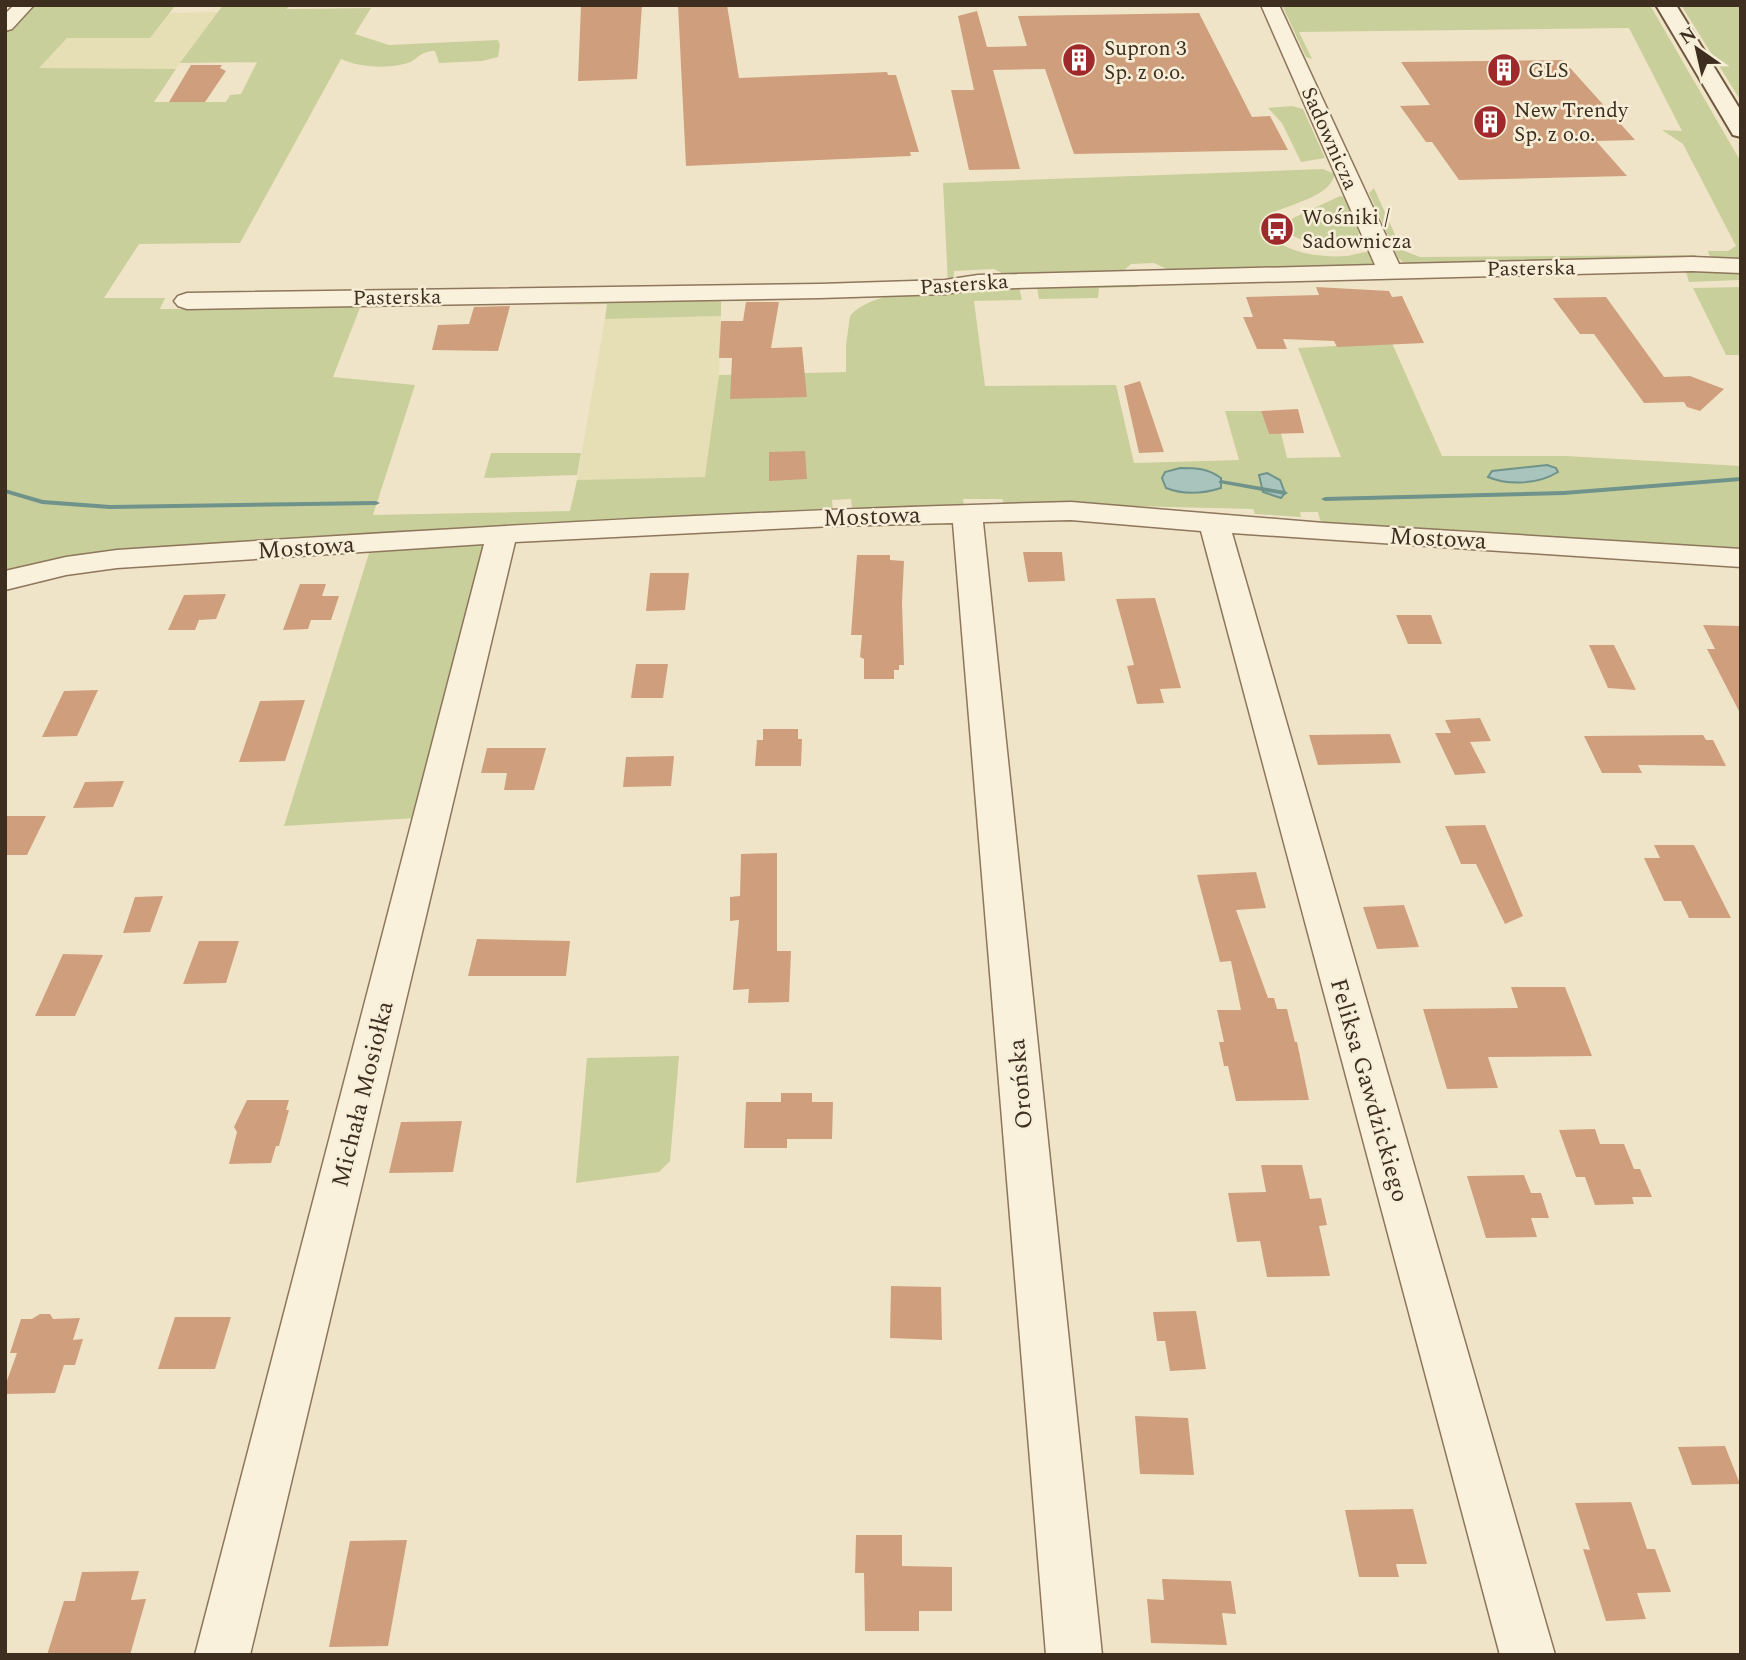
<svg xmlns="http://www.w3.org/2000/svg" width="1746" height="1660" viewBox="0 0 1746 1660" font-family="Spectral,serif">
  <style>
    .farmland { fill: #e6deb5 }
    .green { fill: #c9cf9b }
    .water { fill: #a9c4bc; stroke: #6f938a; stroke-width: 2 }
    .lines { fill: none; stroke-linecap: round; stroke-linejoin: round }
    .stream { fill: #6f938a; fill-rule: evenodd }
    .building { fill: #cf9f7d }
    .minor-casing { stroke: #8d765c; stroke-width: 3 }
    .secondary-casing { stroke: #6f573f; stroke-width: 4 }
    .minor { fill: #faf1dc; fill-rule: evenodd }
    .secondary { fill: #faf1dc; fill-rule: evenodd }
    .labels { text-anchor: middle; stroke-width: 5; stroke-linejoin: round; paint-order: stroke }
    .far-poi-label { font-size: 21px; fill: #3d2e20; stroke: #f7eed8; text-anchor: start }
    .far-street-label { font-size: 21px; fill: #3d2e20; stroke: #f7eed8 }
    .street-label { font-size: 24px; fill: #3d2e20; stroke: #f7eed8 }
  </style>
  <rect width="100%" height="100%" fill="#f0e4c8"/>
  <g class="farmland">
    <polygon points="219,12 176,69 38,69 67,38 150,38 170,13"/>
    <polygon points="721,316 719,375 706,477 577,480 605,319"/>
  </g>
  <g class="green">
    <path d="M32,5L175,6L150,38H67L39,68L176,69L154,102H226L230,95L241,94L257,62L180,63L223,5H289L287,9L371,8L355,34L389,45L498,40L500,45L498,57L482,61L439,63L435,51C418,51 417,62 404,64C385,69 358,67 341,59L240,243L139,244L104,298H165L160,309H201L219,303L363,300L333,377L415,385L373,515L570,511L577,480L705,477L719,375L846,372V345L850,316C878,283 976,289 1019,287L1022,300L974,301L985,386L1116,385L1134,463L1239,460L1225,411H1261L1269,434L1281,433L1287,458L1341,457L1298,348L1392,343L1442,456H1566L1741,466V552L1474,531L1330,526L1320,520L1318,512H1300L1301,517L1255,514L1253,509L1004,503L1002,499H963L964,507L852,508L851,499L832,500L833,510L5,576V33L20,17L30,11L27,10Z"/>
    <polygon points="1282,5 1650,5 1741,162 1741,263 1721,262 1709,255 1708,251 1728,251 1736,246 1683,144 1662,130 1682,131 1629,28 1299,32 1312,59 1306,57"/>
    <polygon points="1681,5 1741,5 1741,101"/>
    <polygon points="1292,106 1303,109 1325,158 1301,162 1282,123 1268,108"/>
    <path d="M1323,169L1335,174C1329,198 1289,204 1270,214L1266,218L1265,228C1279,253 1321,258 1346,256C1354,255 1361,252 1368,252L1374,262L1372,266L1173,272L1154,263L1131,264L1122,272L1009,277L994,269L954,271L953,283L948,284L943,183Z"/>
    <polygon points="1374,188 1402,250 1420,257 1696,255 1697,260 1404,263 1398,258 1369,193"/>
    <path d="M1340,196L1345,197L1359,233C1349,256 1307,245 1290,234L1286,225L1289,220Z"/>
    <polygon points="1686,272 1741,273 1741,280 1689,282"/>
    <polygon points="1137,284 1138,287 1099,288 1098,298 1039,299 1037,287"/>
    <polygon points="1741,287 1741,355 1726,355 1693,288"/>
    <polygon points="792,295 791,300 721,301 721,316 605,319 607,304 555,305"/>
    <polygon points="491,453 581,453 577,475 484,478"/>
    <polygon points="485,544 416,818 284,826 370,550"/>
    <polygon points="679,1056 670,1161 659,1172 576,1183 587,1058"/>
  </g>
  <g class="water">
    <path d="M1547,465L1556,468L1558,472C1539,484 1509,486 1488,477L1492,471Z"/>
    <path d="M1180,468C1196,468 1207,468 1221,478V488C1202,494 1184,495 1166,488L1162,478L1165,472Z"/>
    <polygon points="1267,473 1280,480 1285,493 1281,498 1263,492 1259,475"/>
  </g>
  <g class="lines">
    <g class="stream">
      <polygon points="1741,477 1741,481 1564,495 1325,501 1321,499 1325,497 1564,491"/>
      <polygon points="1221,480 1285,491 1288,493 1285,495 1219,483 1219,481"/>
      <polygon points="5,489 43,500 110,505 376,501 380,503 376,505 110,509 42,504 5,493"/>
    </g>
  </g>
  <g class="building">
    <polygon points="581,5 642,5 637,79 578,81"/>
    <polygon points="678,5 727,5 739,78 887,72 888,75 896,75 919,152 910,152 911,156 686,166"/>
    <polygon points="977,11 987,47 1027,46 1018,16 1199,13 1252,117 1270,116 1288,150 1074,154 1045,69 993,70 1020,169 969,170 951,90 974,90 958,16"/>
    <polygon points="1563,60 1635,140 1596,141 1627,176 1459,180 1432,142 1426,142 1400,106 1430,105 1401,62"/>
    <polygon points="191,65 222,65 220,68 226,71 205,102 169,102"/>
    <polygon points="1316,287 1389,291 1392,297 1402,296 1424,343 1337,347 1334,341 1283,339 1287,349 1257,349 1243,317 1253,317 1246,297 1319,295"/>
    <polygon points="1606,297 1664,377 1690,376 1724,389 1700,411 1687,407 1684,402 1644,403 1594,334 1580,334 1553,298"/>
    <polygon points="746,302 779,302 771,348 802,347 807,397 730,399 732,358 719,358 721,321 743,321"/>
    <polygon points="510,306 498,351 432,350 438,325 469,324 474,307"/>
    <polygon points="1140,381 1164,452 1139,453 1124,386"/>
    <polygon points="1298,409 1304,433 1269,434 1261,411"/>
    <polygon points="805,451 807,479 769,481 769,452"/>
    <polygon points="1023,552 1062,552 1065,581 1028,582"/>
    <polygon points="857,555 890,555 890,560 904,561 902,603 904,665 899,665 899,670 894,670 894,679 864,679 864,659 860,657 862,635 851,635"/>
    <polygon points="650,573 689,573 685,610 646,611"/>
    <polygon points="300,584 326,584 322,596 339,596 331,620 311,620 308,629 283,630"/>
    <polygon points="226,594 216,619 199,620 195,630 168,630 184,595"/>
    <polygon points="1155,598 1181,688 1160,689 1164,703 1137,704 1127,666 1134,665 1116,599"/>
    <polygon points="1396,615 1431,615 1442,644 1408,644"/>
    <polygon points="1703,625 1741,626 1741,715 1707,649 1715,649"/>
    <polygon points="1589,645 1614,645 1636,690 1608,688"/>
    <polygon points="636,664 668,664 663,698 631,698"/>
    <polygon points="98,690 77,736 42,737 64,691"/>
    <polygon points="305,700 285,761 239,762 260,701"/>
    <polygon points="1480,718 1491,741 1470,742 1486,773 1455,775 1435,733 1451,733 1445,720"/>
    <polygon points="763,729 798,729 798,739 802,739 801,766 755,766 757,740 763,740"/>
    <polygon points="1390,734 1401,763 1318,765 1309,735"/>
    <polygon points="1703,735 1706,740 1713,740 1726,766 1638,765 1642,773 1602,773 1584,736"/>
    <polygon points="487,748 546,748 534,790 504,790 507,773 481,773"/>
    <polygon points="674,756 671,786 623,787 626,757"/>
    <polygon points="124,781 113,807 73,808 85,782"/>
    <polygon points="5,816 46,816 27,855 5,855"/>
    <polygon points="1485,825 1523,916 1505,924 1476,864 1461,864 1445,826"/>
    <polygon points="1654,845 1694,845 1731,918 1689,918 1681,901 1664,901 1644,858 1660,858"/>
    <polygon points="777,853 777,951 791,951 789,1002 748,1003 749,989 733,990 739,920 730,921 730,897 740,896 741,854"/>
    <polygon points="1256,872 1266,908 1236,910 1268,998 1274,998 1277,1009 1287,1009 1295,1042 1297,1042 1309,1100 1236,1101 1228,1066 1224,1066 1219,1042 1224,1042 1217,1010 1241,1010 1231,961 1220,962 1197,875"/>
    <polygon points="163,896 150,932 123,933 135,897"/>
    <polygon points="1404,905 1419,947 1377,949 1363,907"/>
    <polygon points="477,939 570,941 566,976 468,976"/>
    <polygon points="199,941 239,941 226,983 183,984"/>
    <polygon points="63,954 103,955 75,1016 35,1016"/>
    <polygon points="1511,987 1565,987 1592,1056 1488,1057 1498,1088 1447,1089 1423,1009 1518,1008"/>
    <polygon points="781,1093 812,1093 812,1102 833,1102 832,1139 787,1139 787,1148 744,1148 746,1102 781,1102"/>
    <polygon points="247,1100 289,1100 286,1110 289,1110 279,1146 276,1146 271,1163 229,1164 237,1132 234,1127"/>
    <polygon points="462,1121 453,1172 389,1173 401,1122"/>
    <polygon points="1595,1129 1600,1144 1624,1144 1634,1169 1640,1169 1652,1197 1632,1197 1634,1204 1595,1205 1585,1177 1576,1177 1559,1130"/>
    <polygon points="1261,1165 1302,1165 1310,1199 1321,1198 1327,1225 1319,1226 1330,1276 1267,1277 1260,1241 1237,1242 1228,1193 1266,1192"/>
    <polygon points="1524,1175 1531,1193 1541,1193 1549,1218 1531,1218 1537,1237 1486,1238 1467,1176"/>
    <polygon points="891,1286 941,1287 942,1340 890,1338"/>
    <polygon points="1196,1311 1206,1369 1170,1371 1165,1341 1157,1341 1153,1312"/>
    <polygon points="40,1314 50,1314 53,1319 80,1318 73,1340 83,1339 75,1365 64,1365 55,1393 5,1394 5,1386 17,1353 10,1353 21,1319 32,1319"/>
    <polygon points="175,1317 231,1317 215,1369 158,1369"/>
    <polygon points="1135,1416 1188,1418 1194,1475 1140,1474"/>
    <polygon points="1725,1446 1740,1484 1692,1485 1678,1447"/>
    <polygon points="1631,1502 1647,1549 1655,1549 1671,1592 1637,1593 1646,1619 1606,1621 1583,1549 1590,1550 1575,1503"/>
    <polygon points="1413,1509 1427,1564 1396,1564 1399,1577 1359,1577 1345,1510"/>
    <polygon points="856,1535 902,1535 902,1566 952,1567 952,1611 919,1611 919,1631 865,1631 864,1573 855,1573"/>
    <polygon points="407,1540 388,1646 329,1647 350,1541"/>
    <polygon points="139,1571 131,1600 146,1599 130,1655 47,1655 64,1601 75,1601 82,1572"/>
    <polygon points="1162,1579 1231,1581 1236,1614 1222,1613 1227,1645 1151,1643 1147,1599 1164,1600"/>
  </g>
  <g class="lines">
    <g class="minor-casing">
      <g id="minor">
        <polygon points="14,5 34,5 12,29 5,31 5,14"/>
        <polygon points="1261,5 1279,5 1399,264 1692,257 1741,259 1741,273 1692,271 978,289 945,294 820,298 187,309 178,306 174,301 178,296 187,293 820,284 945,280 978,275 1375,265"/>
        <path d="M1071,502L1324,523L1741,549V567L1232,533L1555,1655H1500L1201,531L1071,520L983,522L1102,1655H1046L953,523L833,526L515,542L250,1655H195L484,544L117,568L66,575L5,590V571L66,557L117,550C435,529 753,510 1071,502Z"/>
      </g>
    </g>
    <g class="secondary-casing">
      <polygon id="secondary" points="1656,5 1676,5 1741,111 1741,137 1733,135 1730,130"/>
    </g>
    <use href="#minor" class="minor"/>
    <use href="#secondary" class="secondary"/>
  </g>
  <defs>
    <g id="building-disc" transform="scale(1.75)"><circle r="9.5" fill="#9e2a2b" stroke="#f7eed8"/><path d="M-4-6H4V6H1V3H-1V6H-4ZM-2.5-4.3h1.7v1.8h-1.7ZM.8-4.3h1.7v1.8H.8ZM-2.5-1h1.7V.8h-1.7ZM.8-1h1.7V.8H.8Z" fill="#fff"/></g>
    <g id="bus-disc" transform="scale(1.75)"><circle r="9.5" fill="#9e2a2b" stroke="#f7eed8"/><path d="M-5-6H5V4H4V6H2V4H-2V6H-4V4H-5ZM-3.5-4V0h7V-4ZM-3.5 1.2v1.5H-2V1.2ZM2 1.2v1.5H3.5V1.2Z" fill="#fff"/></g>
  </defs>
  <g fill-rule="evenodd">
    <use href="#building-disc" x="1079" y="60"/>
    <use href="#building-disc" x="1504" y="70"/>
    <use href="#building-disc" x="1490" y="122"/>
    <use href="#bus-disc" x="1277" y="229"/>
  </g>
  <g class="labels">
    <g class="far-poi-label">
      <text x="1104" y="55">Supron 3<tspan x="1104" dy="24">Sp. z o.o.</tspan></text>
      <text x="1528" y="77">GLS</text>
      <text x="1514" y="117">New Trendy<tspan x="1514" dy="24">Sp. z o.o.</tspan></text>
      <text x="1302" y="224">Wośniki /<tspan x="1302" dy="24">Sadownicza</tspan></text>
    </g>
    <g class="far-street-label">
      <text transform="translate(1330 138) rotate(66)" y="7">Sadownicza</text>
      <text transform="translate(1531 268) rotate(-1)" y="7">Pasterska</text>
      <text transform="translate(964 284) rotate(-4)" y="7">Pasterska</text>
      <text transform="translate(397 297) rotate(-1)" y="7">Pasterska</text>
    </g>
    <g class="street-label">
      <text transform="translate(872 516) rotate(-2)" y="8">Mostowa</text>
      <text transform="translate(1438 538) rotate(3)" y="8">Mostowa</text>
      <text transform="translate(306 547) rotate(-4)" y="8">Mostowa</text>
      <text transform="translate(1020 1084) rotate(-95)" y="8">Orońska</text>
      <text transform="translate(1370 1090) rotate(74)" y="8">Feliksa Gawdzickiego</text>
      <text transform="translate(362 1094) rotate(-76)" y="8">Michała Mosiołka</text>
    </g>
  </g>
  <rect width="1746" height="1660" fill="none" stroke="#3d2e20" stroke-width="14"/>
  <g transform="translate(1697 49) rotate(326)" stroke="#f7eed8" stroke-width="5" paint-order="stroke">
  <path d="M0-5L12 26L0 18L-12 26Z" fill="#3d2e20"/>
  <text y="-10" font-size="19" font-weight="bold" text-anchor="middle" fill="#3d2e20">N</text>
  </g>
</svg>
